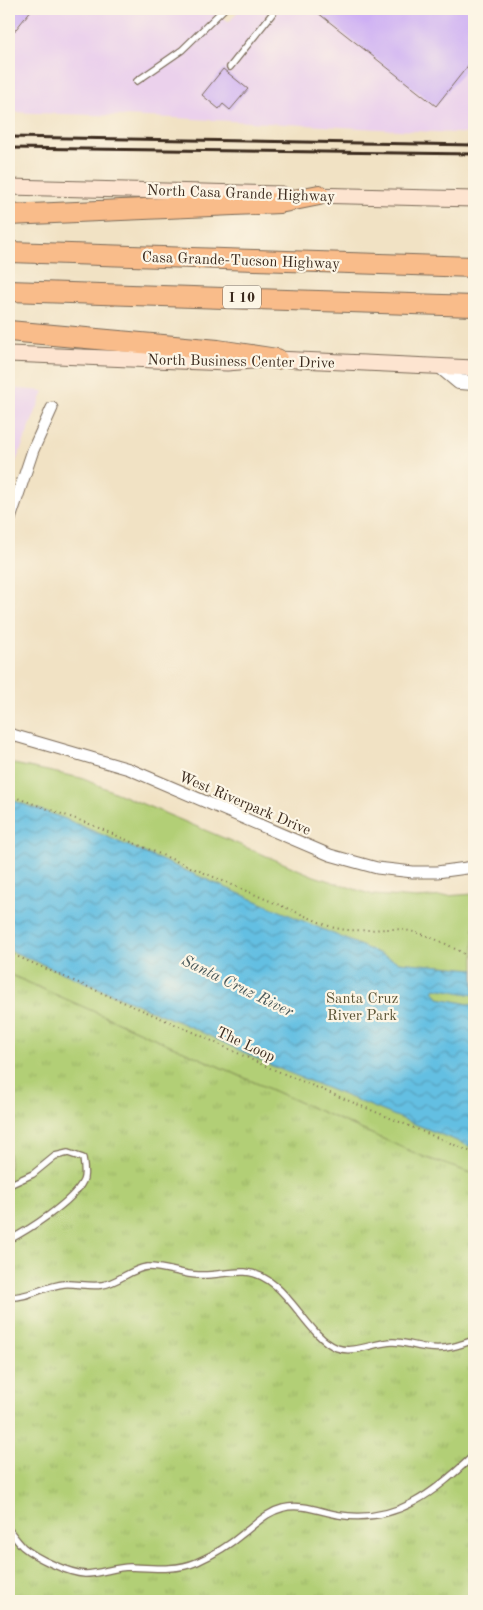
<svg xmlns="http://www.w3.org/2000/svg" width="483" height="1610" viewBox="0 0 483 1610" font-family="'Old Standard TT',serif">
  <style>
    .built { fill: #ebd1ec }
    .grass { fill: url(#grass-tufts); stroke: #767c4a }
    .green { fill: #b2cf76; stroke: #767c4a }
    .water { fill: url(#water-waves); stroke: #507480 }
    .building { fill: #cdaff4 }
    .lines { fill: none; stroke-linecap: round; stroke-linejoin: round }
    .service-casing { stroke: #7b6a58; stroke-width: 8 }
    .minor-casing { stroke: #7b6a58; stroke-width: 13 }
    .tertiary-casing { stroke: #7b6a58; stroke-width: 16 }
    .secondary-casing { stroke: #7b6a58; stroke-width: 17 }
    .motorway-casing { stroke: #7b6a58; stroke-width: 22 }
    .path { stroke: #7b6a58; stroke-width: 2; stroke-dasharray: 1 4; stroke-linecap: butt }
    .service { stroke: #fff; stroke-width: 5.5 }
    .minor { stroke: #fff; stroke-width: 11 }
    .tertiary { stroke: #fff; stroke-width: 14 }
    .secondary { stroke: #fde4d0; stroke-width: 15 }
    .motorway { stroke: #f9bc8a; stroke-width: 20 }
    .rail { stroke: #3b2a1e; stroke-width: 3 }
    .labels { text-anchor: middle; stroke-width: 4.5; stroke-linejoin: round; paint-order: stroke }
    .shield { fill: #fcf5e5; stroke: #75675a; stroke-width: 1 }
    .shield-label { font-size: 14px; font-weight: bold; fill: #3b2a1e }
    .street-label { font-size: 15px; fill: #3b2a1e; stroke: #fcf5e5 }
    .park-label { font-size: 15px; fill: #595334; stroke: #fcf5e5 }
    .water-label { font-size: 16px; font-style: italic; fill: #475759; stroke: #fcf5e5 }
  </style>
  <defs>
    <pattern id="grass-tufts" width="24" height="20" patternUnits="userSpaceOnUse" patternTransform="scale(1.25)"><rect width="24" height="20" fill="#b2cf76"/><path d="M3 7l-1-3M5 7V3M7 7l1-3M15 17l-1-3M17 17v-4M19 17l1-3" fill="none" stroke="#9ab266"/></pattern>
    <pattern id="water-waves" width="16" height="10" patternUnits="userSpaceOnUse" patternTransform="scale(1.25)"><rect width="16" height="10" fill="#64bfe2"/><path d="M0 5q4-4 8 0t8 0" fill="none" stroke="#549bb7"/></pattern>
  </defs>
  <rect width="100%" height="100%" fill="#fcf5e5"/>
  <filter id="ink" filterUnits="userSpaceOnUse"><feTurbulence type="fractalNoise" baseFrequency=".02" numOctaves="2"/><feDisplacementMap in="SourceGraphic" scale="10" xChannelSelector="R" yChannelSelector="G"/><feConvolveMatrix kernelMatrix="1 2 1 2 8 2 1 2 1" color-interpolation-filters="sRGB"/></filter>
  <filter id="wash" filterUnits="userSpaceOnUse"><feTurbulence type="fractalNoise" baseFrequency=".0096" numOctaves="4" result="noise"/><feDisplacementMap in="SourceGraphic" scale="20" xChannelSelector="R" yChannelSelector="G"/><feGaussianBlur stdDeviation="1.12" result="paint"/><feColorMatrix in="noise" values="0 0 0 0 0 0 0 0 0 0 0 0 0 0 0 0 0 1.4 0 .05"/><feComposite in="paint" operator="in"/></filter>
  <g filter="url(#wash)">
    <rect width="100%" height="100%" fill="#f1e2c4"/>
    <g class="built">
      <polygon points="9,9 212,9 229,22 240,9 474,9 474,134 175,118 9,112"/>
      <polygon points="9,388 44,391 9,479"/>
    </g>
    <polygon class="grass" points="9,974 424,1157 474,1174 474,1601 9,1601"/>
    <polygon class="green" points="9,763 81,778 314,876 373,895 417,898 474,894 474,1174 424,1157 9,974"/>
    <polygon class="water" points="9,799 63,818 399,962 474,969 474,995 435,988 433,991 439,998 474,1005 474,1148 270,1065 193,1028 9,950"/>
    <g id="blocks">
      <g class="building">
        <polygon points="9,9 32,9 9,38"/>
        <polygon points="313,9 474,9 474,58 436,106"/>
        <polygon points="223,69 248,89 230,110 223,104 219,109 202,95"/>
      </g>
    </g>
  </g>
  <g filter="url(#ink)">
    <use href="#blocks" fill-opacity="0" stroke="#7b6a58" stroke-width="1"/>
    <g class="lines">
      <g class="service-casing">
        <g id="service">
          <polyline points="230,67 276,9"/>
          <polyline points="137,81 182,50 224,9"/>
          <path d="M9,1185L33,1174L55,1156L68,1153L83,1158C84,1165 86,1175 83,1181C73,1202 28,1230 9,1240"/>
          <path d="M9,1297C28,1298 45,1286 64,1284C76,1283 89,1287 102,1285C118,1283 130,1269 147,1267C163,1266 182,1275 199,1275C214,1276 230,1271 245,1272C287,1275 304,1335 337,1348C355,1354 375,1342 393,1342C406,1342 417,1347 430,1348C446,1350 460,1345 474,1340"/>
          <path d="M9,1530C13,1535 18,1542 23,1547C36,1558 68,1573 85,1574C100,1574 115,1567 130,1567C152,1568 177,1571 197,1562C213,1555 232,1543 245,1532C258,1522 267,1512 283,1508C301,1503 321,1512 339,1515C397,1524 435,1492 474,1455"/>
        </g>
      </g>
      <g class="minor-casing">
        <g id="minor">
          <polyline points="9,522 33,450 52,408"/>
          <polyline points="9,734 129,769 330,855 377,868 413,872 437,872 474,867"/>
        </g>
      </g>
      <g class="tertiary-casing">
        <polyline id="tertiary" points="441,367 459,382 474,383"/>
      </g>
      <g class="secondary-casing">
        <g id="secondary">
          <polyline points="9,187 282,194"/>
          <polyline points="310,195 474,199"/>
          <polyline points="9,354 227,363 277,359 474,368"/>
        </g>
      </g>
      <g class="motorway-casing">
        <g id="motorway">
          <polyline points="9,215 279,203 319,195"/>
          <polyline points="9,252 474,267"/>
          <polyline points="9,291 474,306"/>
          <polyline points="9,331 218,350 277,359"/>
        </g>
      </g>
      <g class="path">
        <path d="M9,795L87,823L331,927C352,933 372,929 393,929C422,930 450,945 474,960"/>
        <polyline points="9,953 193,1032 263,1065 474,1153"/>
      </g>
      <use href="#service" class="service"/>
      <use href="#minor" class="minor"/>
      <use href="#tertiary" class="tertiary"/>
      <use href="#secondary" class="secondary"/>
      <use href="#motorway" class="motorway"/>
      <g class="rail">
        <polyline points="9,137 474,145"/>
        <polyline points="9,148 474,154"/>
      </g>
    </g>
  </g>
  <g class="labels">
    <rect class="shield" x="223" y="285.5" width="38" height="23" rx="4"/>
    <g class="shield-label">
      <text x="242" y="302">I 10</text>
    </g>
    <g class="street-label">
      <text transform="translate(241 193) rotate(2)" y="5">North Casa Grande Highway</text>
      <text transform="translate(241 260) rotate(2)" y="5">Casa Grande-Tucson Highway</text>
      <text transform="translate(241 361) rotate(1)" y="5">North Business Center Drive</text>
      <text transform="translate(245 803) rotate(23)" y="5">West Riverpark Drive</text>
      <text transform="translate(246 1044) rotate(25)" y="5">The Loop</text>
    </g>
    <g class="park-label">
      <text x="362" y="1003">Santa Cruz<tspan x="362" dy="17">River Park</tspan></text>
    </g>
    <g class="water-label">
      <text transform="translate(238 985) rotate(26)" y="6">Santa Cruz River</text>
    </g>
  </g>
  <rect width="483" height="1610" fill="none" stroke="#fcf5e5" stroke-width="30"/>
</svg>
